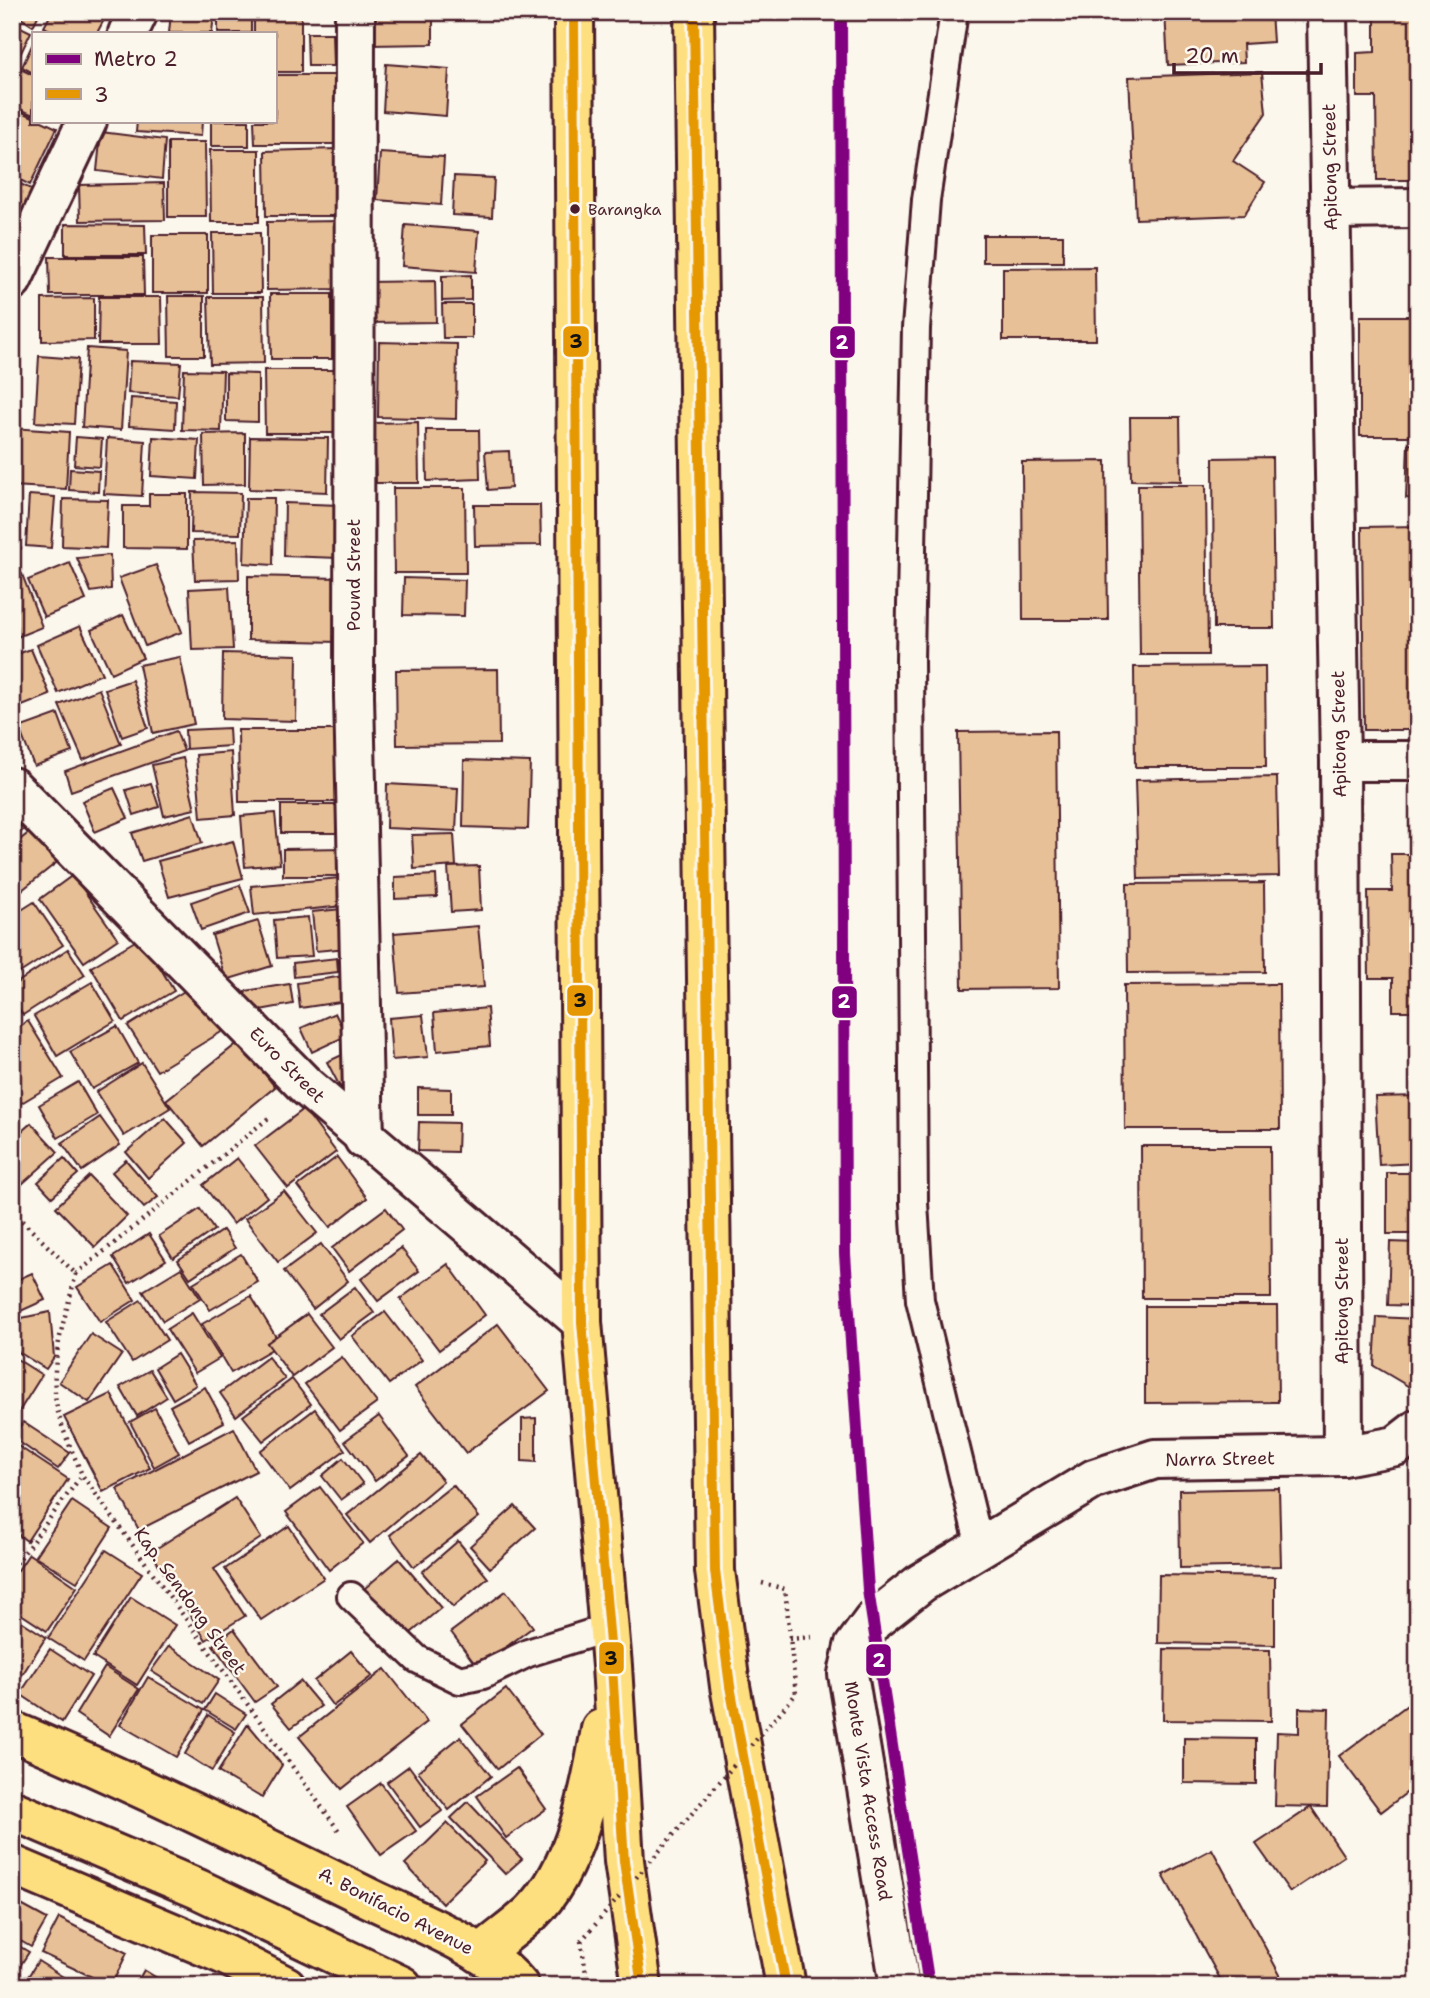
<svg xmlns="http://www.w3.org/2000/svg" width="1430" height="1998" viewBox="0 0 1430 1998" font-family="'Shantell Sans',sans-serif">
  <style>
    .building { fill: #e7c097; stroke: #4a1f2b; stroke-width: 2 }
    .lines { fill: none; stroke-linecap: round; stroke-linejoin: round }
    .service-casing { stroke: #4a1f2b; stroke-width: 32 }
    .minor-casing { stroke: #4a1f2b; stroke-width: 44 }
    .primary-casing { stroke: #4a1f2b; stroke-width: 44 }
    .path { stroke: #4a1f2b; stroke-width: 4.5; stroke-dasharray: 2 5; stroke-linecap: butt }
    .service { stroke: #fbf7ec; stroke-width: 26 }
    .minor { stroke: #fbf7ec; stroke-width: 38 }
    .primary { stroke: #fedf80; stroke-width: 38 }
    .path-bridge { stroke: #4a1f2b; stroke-width: 4.5; stroke-dasharray: 2 5; stroke-linecap: butt }
    .bus-1-casing { stroke: #fbf7ec; stroke-width: 16 }
    .bus-1 { stroke: #e69804; stroke-width: 10 }
    .metro-1-casing { stroke: #fbf7ec; stroke-width: 18 }
    .metro-1 { stroke: #800080; stroke-width: 12 }
    .bus-dot { fill: #4a1f2b; stroke: #fbf7ec; stroke-width: 2.5 }
    .labels { text-anchor: middle; stroke-width: 5; stroke-linejoin: round; paint-order: stroke }
    .bus-label { font-size: 16px; fill: #4a1f2b; stroke: #fbf7ec; text-anchor: start }
    .street-label { font-size: 18px; fill: #4a1f2b; stroke: #fbf7ec }
    .line-badge { stroke: #fbf7ec; stroke-width: 2.5 }
    .badge-label { font-size: 19px; text-anchor: middle; font-weight: bold; fill: #fff }
    .pale-badge-label { font-size: 19px; text-anchor: middle; font-weight: bold; fill: #111 }
  </style>
  <rect width="100%" height="100%" fill="#fbf7ec"/>
  <filter id="ink" filterUnits="userSpaceOnUse"><feTurbulence type="fractalNoise" baseFrequency=".0143" numOctaves="2"/><feDisplacementMap in="SourceGraphic" scale="14" xChannelSelector="R" yChannelSelector="G"/><feConvolveMatrix kernelMatrix="1 2 1 2 8 2 1 2 1" color-interpolation-filters="sRGB"/></filter>
  <g filter="url(#ink)">
    <g class="building">
      <polygon points="12,12 40,12 33,26"/>
      <polygon points="52,12 108,12 97,33 56,33 44,27"/>
      <polygon points="171,12 214,14 212,33 169,33"/>
      <rect x="218" y="12" width="33" height="21"/>
      <polygon points="370,12 433,12 433,44 370,45"/>
      <polygon points="1165,12 1271,12 1273,42 1243,44 1244,62 1168,65"/>
      <polygon points="1375,12 1418,12 1418,180 1377,180 1376,97 1357,97 1357,53 1375,52"/>
      <polygon points="254,15 301,15 301,72 275,72 275,33 254,33"/>
      <polygon points="12,23 31,32 18,59 12,56"/>
      <polygon points="307,33 332,33 333,66 308,66"/>
      <polygon points="33,43 33,73 22,67"/>
      <polygon points="386,64 449,69 446,116 383,111"/>
      <polygon points="12,65 33,75 33,115 12,105"/>
      <polygon points="1262,72 1266,113 1233,161 1265,182 1244,215 1136,219 1129,77"/>
      <polygon points="275,75 335,75 335,144 255,144 254,121 275,121"/>
      <polygon points="12,107 33,117 33,121 42,121 57,128 30,185 12,176"/>
      <polygon points="137,121 202,121 201,136 136,132"/>
      <rect x="211" y="121" width="38" height="25"/>
      <polygon points="101,132 165,140 162,179 97,171"/>
      <polygon points="168,142 205,142 206,217 168,217"/>
      <polygon points="336,149 337,216 266,216 265,151"/>
      <polygon points="210,150 259,150 259,222 211,222"/>
      <polygon points="380,153 444,157 441,205 377,200"/>
      <polygon points="454,176 494,178 492,217 452,215"/>
      <polygon points="12,180 35,191 12,237"/>
      <polygon points="164,183 165,220 80,221 79,185"/>
      <polygon points="341,221 342,289 267,290 267,222"/>
      <polygon points="65,224 145,225 146,255 65,255"/>
      <polygon points="405,225 479,231 476,272 402,266"/>
      <polygon points="212,233 260,233 261,293 213,293"/>
      <rect x="152" y="235" width="56" height="58"/>
      <rect x="983" y="235" width="80" height="27"/>
      <polygon points="49,257 143,257 144,295 50,295"/>
      <polygon points="1095,267 1096,340 1003,340 1003,268"/>
      <polygon points="471,275 471,300 442,301 442,276"/>
      <polygon points="435,281 436,322 368,323 367,282"/>
      <polygon points="270,294 332,294 332,359 271,359"/>
      <polygon points="168,296 204,296 204,356 169,356"/>
      <polygon points="99,297 161,297 162,344 98,344"/>
      <polygon points="208,297 263,297 264,363 210,364"/>
      <polygon points="94,298 94,340 42,341 42,299"/>
      <polygon points="442,304 472,304 472,338 443,338"/>
      <rect x="1360" y="316" width="58" height="120"/>
      <polygon points="379,342 457,344 456,419 378,417"/>
      <polygon points="87,348 126,351 121,430 82,427"/>
      <polygon points="39,356 78,359 74,424 35,422"/>
      <polygon points="130,361 181,363 178,396 128,393"/>
      <polygon points="184,370 223,371 221,431 182,430"/>
      <polygon points="264,370 342,370 344,433 265,433"/>
      <polygon points="226,373 258,374 258,422 226,421"/>
      <polygon points="131,398 176,401 175,429 129,426"/>
      <polygon points="1130,417 1180,417 1181,481 1131,480"/>
      <polygon points="418,422 419,483 376,483 374,423"/>
      <polygon points="12,428 69,432 66,489 12,486"/>
      <polygon points="426,430 479,430 480,479 427,481"/>
      <polygon points="245,433 245,484 204,485 203,434"/>
      <polygon points="76,437 102,439 100,467 74,465"/>
      <polygon points="153,437 199,440 197,479 151,476"/>
      <polygon points="250,437 328,438 327,492 249,489"/>
      <polygon points="107,438 145,441 142,496 104,494"/>
      <polygon points="1408,444 1418,445 1418,499 1406,498"/>
      <polygon points="509,451 511,488 488,490 485,452"/>
      <polygon points="1272,457 1274,628 1214,628 1213,458"/>
      <polygon points="1106,461 1108,620 1023,620 1022,462"/>
      <polygon points="70,469 99,471 98,492 69,490"/>
      <polygon points="1138,485 1206,485 1208,655 1140,655"/>
      <polygon points="393,488 465,488 466,573 394,573"/>
      <polygon points="192,492 241,493 240,534 191,533"/>
      <polygon points="149,494 187,494 187,549 123,548 123,506 149,506"/>
      <polygon points="29,495 55,497 51,548 26,546"/>
      <polygon points="246,498 274,498 273,565 244,563"/>
      <polygon points="63,499 108,500 106,548 62,546"/>
      <polygon points="285,503 340,505 339,558 284,556"/>
      <polygon points="474,505 540,505 541,545 475,546"/>
      <polygon points="1418,526 1418,730 1364,730 1362,527"/>
      <polygon points="238,540 239,579 195,580 193,541"/>
      <polygon points="12,542 21,548 12,561"/>
      <polygon points="110,555 111,589 91,592 77,558"/>
      <polygon points="70,563 86,600 44,617 28,580"/>
      <polygon points="156,565 182,632 145,646 119,578"/>
      <polygon points="22,574 42,627 12,639 12,578"/>
      <polygon points="248,576 340,578 339,642 248,640"/>
      <polygon points="404,578 465,580 464,616 403,615"/>
      <polygon points="229,587 233,649 192,650 189,589"/>
      <polygon points="123,615 143,658 111,673 91,630"/>
      <polygon points="80,626 102,674 58,693 37,645"/>
      <polygon points="31,649 50,695 12,710 12,656"/>
      <polygon points="223,653 297,655 296,721 222,719"/>
      <polygon points="180,657 194,724 153,733 139,665"/>
      <polygon points="1265,666 1266,767 1135,767 1134,667"/>
      <polygon points="498,669 499,744 397,745 396,670"/>
      <polygon points="132,680 148,728 122,737 105,689"/>
      <polygon points="99,689 121,744 83,760 59,705"/>
      <polygon points="58,714 72,752 34,766 19,728"/>
      <polygon points="229,728 230,746 186,749 185,730"/>
      <polygon points="238,730 347,730 346,802 239,802"/>
      <polygon points="176,731 184,751 71,791 65,771"/>
      <polygon points="1056,731 1059,988 962,989 958,732"/>
      <polygon points="231,752 235,815 201,818 196,755"/>
      <polygon points="183,758 195,809 164,816 152,765"/>
      <polygon points="464,760 530,762 528,829 463,827"/>
      <polygon points="1277,777 1279,876 1138,879 1135,780"/>
      <polygon points="151,783 159,807 134,815 126,790"/>
      <polygon points="387,784 458,788 456,831 386,828"/>
      <polygon points="114,788 128,818 95,832 82,801"/>
      <rect x="281" y="805" width="59" height="28"/>
      <polygon points="12,807 32,823 12,839"/>
      <polygon points="275,813 280,864 245,867 241,816"/>
      <polygon points="193,814 202,843 142,861 132,833"/>
      <polygon points="35,828 61,859 12,898 12,846"/>
      <polygon points="454,834 456,866 414,869 412,835"/>
      <polygon points="233,841 243,878 169,897 158,861"/>
      <polygon points="345,848 345,876 283,876 283,849"/>
      <polygon points="1391,854 1418,854 1418,1011 1393,1011 1393,978 1369,978 1368,891 1392,891"/>
      <polygon points="479,866 481,910 451,912 448,867"/>
      <polygon points="73,875 118,939 84,962 40,899"/>
      <polygon points="436,875 437,897 395,899 395,877"/>
      <polygon points="340,878 343,906 254,915 251,886"/>
      <polygon points="1264,883 1265,972 1128,973 1127,884"/>
      <polygon points="240,885 250,913 201,930 191,902"/>
      <polygon points="34,902 63,945 12,978 12,916"/>
      <polygon points="342,909 347,948 316,951 312,912"/>
      <polygon points="308,917 312,956 277,958 274,920"/>
      <polygon points="258,921 272,966 226,980 212,935"/>
      <polygon points="478,926 484,987 399,993 394,933"/>
      <polygon points="142,937 174,991 123,1021 91,967"/>
      <polygon points="68,949 85,975 23,1015 12,999 12,986"/>
      <polygon points="337,958 338,972 294,977 293,963"/>
      <polygon points="344,976 347,1001 300,1008 297,983"/>
      <polygon points="92,982 115,1021 57,1056 34,1016"/>
      <polygon points="290,984 293,1004 249,1012 245,991"/>
      <polygon points="1279,984 1280,1129 1125,1129 1124,985"/>
      <polygon points="194,985 223,1031 157,1071 128,1026"/>
      <polygon points="487,1008 490,1046 437,1051 434,1013"/>
      <polygon points="335,1013 346,1036 312,1052 301,1028"/>
      <polygon points="423,1015 428,1057 392,1060 389,1018"/>
      <polygon points="28,1021 63,1078 18,1105 12,1097 12,1031"/>
      <polygon points="117,1026 138,1063 92,1089 70,1052"/>
      <polygon points="239,1042 275,1087 203,1146 166,1100"/>
      <polygon points="346,1053 359,1078 340,1087 327,1062"/>
      <polygon points="142,1063 170,1108 124,1136 96,1092"/>
      <polygon points="78,1082 97,1115 58,1138 39,1105"/>
      <polygon points="418,1088 451,1089 451,1115 418,1115"/>
      <polygon points="1418,1096 1418,1163 1379,1165 1375,1097"/>
      <polygon points="304,1109 336,1152 288,1188 255,1146"/>
      <polygon points="100,1117 120,1145 82,1171 62,1143"/>
      <polygon points="165,1118 187,1143 148,1178 126,1152"/>
      <polygon points="419,1122 458,1123 457,1152 418,1151"/>
      <polygon points="31,1123 58,1152 12,1193 12,1140"/>
      <polygon points="1141,1146 1270,1146 1271,1298 1142,1298"/>
      <polygon points="337,1157 367,1198 330,1227 298,1186"/>
      <polygon points="64,1158 78,1174 52,1197 38,1182"/>
      <polygon points="237,1158 267,1197 233,1224 203,1185"/>
      <polygon points="126,1160 158,1197 144,1208 112,1172"/>
      <rect x="1387" y="1173" width="31" height="61"/>
      <polygon points="89,1176 127,1216 95,1247 56,1207"/>
      <polygon points="284,1191 317,1233 278,1262 245,1219"/>
      <polygon points="386,1208 402,1230 349,1271 332,1248"/>
      <polygon points="200,1209 214,1230 173,1258 159,1236"/>
      <polygon points="223,1230 235,1248 190,1278 178,1260"/>
      <polygon points="149,1234 166,1260 129,1283 113,1257"/>
      <polygon points="1390,1242 1418,1243 1418,1306 1388,1305"/>
      <polygon points="321,1244 348,1281 313,1309 284,1271"/>
      <polygon points="401,1248 419,1271 378,1301 361,1279"/>
      <polygon points="241,1254 258,1282 210,1310 193,1283"/>
      <polygon points="448,1264 485,1315 439,1350 400,1299"/>
      <polygon points="113,1265 135,1300 100,1322 77,1287"/>
      <polygon points="181,1268 200,1298 163,1321 143,1291"/>
      <polygon points="32,1273 45,1300 12,1315 12,1282"/>
      <polygon points="355,1287 374,1313 339,1339 319,1314"/>
      <polygon points="251,1296 276,1337 267,1343 272,1349 231,1373 202,1324"/>
      <polygon points="141,1300 167,1340 132,1362 106,1322"/>
      <polygon points="1145,1306 1277,1306 1278,1402 1145,1403"/>
      <polygon points="50,1312 54,1357 46,1369 12,1348 12,1320"/>
      <polygon points="385,1312 422,1360 389,1384 352,1336"/>
      <polygon points="192,1313 220,1358 195,1373 167,1329"/>
      <polygon points="307,1314 332,1347 292,1377 267,1343"/>
      <polygon points="1377,1317 1418,1319 1418,1392 1374,1366"/>
      <polygon points="498,1324 549,1391 466,1453 415,1387"/>
      <polygon points="91,1334 122,1354 89,1402 59,1382"/>
      <polygon points="177,1354 196,1385 173,1399 155,1368"/>
      <polygon points="12,1356 42,1375 13,1421 12,1421"/>
      <polygon points="268,1357 285,1379 236,1416 220,1393"/>
      <polygon points="342,1357 377,1403 340,1430 305,1384"/>
      <polygon points="150,1370 167,1397 137,1416 120,1387"/>
      <polygon points="292,1379 311,1404 263,1441 243,1416"/>
      <polygon points="205,1387 224,1422 189,1441 170,1406"/>
      <polygon points="111,1394 150,1468 103,1492 64,1417"/>
      <polygon points="155,1408 179,1453 154,1467 130,1422"/>
      <polygon points="315,1409 345,1450 290,1491 260,1451"/>
      <polygon points="379,1416 409,1456 375,1481 345,1441"/>
      <polygon points="536,1418 536,1462 522,1461 522,1419"/>
      <polygon points="23,1422 70,1453 58,1469 12,1437"/>
      <polygon points="234,1428 256,1471 139,1530 117,1489"/>
      <polygon points="12,1442 68,1479 27,1541 12,1530"/>
      <polygon points="421,1455 443,1481 370,1543 347,1515"/>
      <polygon points="343,1458 363,1484 341,1500 322,1476"/>
      <polygon points="453,1485 479,1517 414,1567 390,1535"/>
      <polygon points="320,1487 363,1543 329,1570 286,1512"/>
      <polygon points="1279,1488 1281,1566 1180,1568 1179,1490"/>
      <polygon points="235,1498 261,1538 214,1569 245,1616 206,1640 151,1552"/>
      <polygon points="72,1501 112,1528 77,1582 35,1556"/>
      <polygon points="515,1506 535,1528 490,1568 470,1546"/>
      <polygon points="289,1526 324,1578 261,1620 225,1569"/>
      <polygon points="458,1541 488,1578 453,1607 422,1572"/>
      <polygon points="106,1550 142,1573 84,1661 48,1638"/>
      <polygon points="29,1554 77,1587 47,1631 12,1608 12,1579"/>
      <polygon points="399,1559 441,1608 400,1642 358,1594"/>
      <polygon points="1159,1575 1275,1577 1275,1645 1158,1643"/>
      <polygon points="506,1591 533,1627 478,1668 451,1632"/>
      <polygon points="131,1597 175,1625 137,1685 93,1657"/>
      <polygon points="12,1615 46,1637 12,1691"/>
      <polygon points="234,1629 277,1687 255,1702 213,1645"/>
      <polygon points="169,1646 219,1680 203,1704 151,1671"/>
      <polygon points="50,1649 91,1676 62,1722 20,1694"/>
      <polygon points="1164,1649 1270,1650 1271,1721 1163,1720"/>
      <polygon points="351,1651 372,1676 333,1706 314,1681"/>
      <polygon points="105,1667 139,1689 109,1736 76,1714"/>
      <polygon points="385,1669 427,1722 342,1789 299,1737"/>
      <polygon points="148,1677 204,1710 176,1757 120,1725"/>
      <polygon points="300,1681 321,1706 291,1728 271,1704"/>
      <polygon points="506,1689 541,1734 498,1769 462,1724"/>
      <polygon points="215,1694 246,1714 236,1729 205,1710"/>
      <polygon points="1418,1697 1418,1784 1381,1812 1339,1756"/>
      <polygon points="1299,1708 1329,1709 1327,1807 1275,1806 1277,1732 1299,1733"/>
      <polygon points="208,1715 235,1732 212,1771 185,1754"/>
      <polygon points="248,1724 282,1765 262,1798 218,1772"/>
      <polygon points="460,1737 491,1776 449,1810 418,1771"/>
      <polygon points="1184,1738 1256,1739 1256,1784 1184,1783"/>
      <polygon points="409,1766 442,1811 420,1827 387,1782"/>
      <polygon points="517,1768 546,1809 506,1838 477,1796"/>
      <polygon points="381,1783 416,1831 381,1855 347,1807"/>
      <polygon points="468,1802 522,1859 505,1874 451,1818"/>
      <polygon points="1311,1807 1344,1856 1290,1892 1256,1844"/>
      <polygon points="447,1823 485,1861 442,1903 405,1864"/>
      <polygon points="1212,1849 1286,1986 1224,1986 1163,1875"/>
      <polygon points="12,1900 47,1919 31,1947 12,1936"/>
      <polygon points="59,1918 127,1953 111,1986 41,1953"/>
      <polygon points="12,1942 29,1952 12,1978"/>
      <polygon points="38,1961 68,1980 65,1986 22,1986"/>
      <polygon points="144,1970 170,1986 135,1986"/>
    </g>
    <g class="lines">
      <g class="service-casing">
        <g id="service">
          <polyline points="954,12 926,200 916,328 910,661 914,1203 920,1300 980,1547"/>
          <polyline points="351,1596 417,1659 460,1680 483,1675 528,1653 608,1628"/>
        </g>
      </g>
      <g class="minor-casing">
        <g id="minor">
          <polyline points="355,12 354,696 364,1139"/>
          <polyline points="1327,12 1340,761 1343,1456"/>
          <polyline points="128,33 138,12"/>
          <polyline points="1330,209 1418,208"/>
          <polyline points="12,280 87,121"/>
          <polyline points="1340,761 1418,761"/>
          <polyline points="12,787 307,1087 582,1322"/>
          <polyline points="900,1986 848,1674 854,1647 873,1621 921,1583 1094,1479 1155,1459 1343,1456 1396,1446 1418,1429"/>
        </g>
      </g>
      <g class="primary-casing">
        <g id="primary">
          <polyline points="574,12 582,1322 612,1666 624,1861 642,1986"/>
          <polyline points="694,12 715,1571 730,1686 786,1986"/>
          <path d="M12,1731C133,1782 251,1840 369,1898C414,1920 489,1948 519,1986"/>
          <polyline points="12,1810 198,1889 402,1986"/>
          <polyline points="12,1865 225,1955 286,1986"/>
          <path d="M481,1954C497,1940 515,1928 531,1913C576,1869 591,1789 601,1729"/>
        </g>
      </g>
      <g class="path">
        <polyline points="12,1211 76,1274"/>
        <path d="M76,1274C67,1311 52,1353 55,1392C56,1420 72,1449 82,1475L339,1831"/>
        <polyline points="76,1274 271,1116"/>
        <polyline points="12,1569 82,1475"/>
        <polyline points="762,1583 785,1589 796,1694"/>
        <polyline points="789,1639 812,1637"/>
        <polyline points="581,1941 588,1986"/>
      </g>
      <use href="#service" class="service"/>
      <use href="#minor" class="minor"/>
      <use href="#primary" class="primary"/>
      <polyline class="path-bridge" points="581,1941 796,1694"/>
      <g class="bus-1-casing">
        <g id="bus-1">
          <polyline points="574,12 582,1322 612,1666 624,1861 642,1986"/>
          <polyline points="694,12 715,1571 730,1686 786,1986"/>
        </g>
      </g>
      <use href="#bus-1" class="bus-1"/>
      <g class="metro-1-casing">
        <polyline id="metro-1" points="841,12 845,1254 868,1590 929,1986"/>
      </g>
      <use href="#metro-1" class="metro-1"/>
    </g>
  </g>
  <circle class="bus-dot" cx="575" cy="209" r="6"/>
  <g class="labels">
    <g class="bus-label">
      <text x="588" y="215">Barangka</text>
    </g>
    <g class="street-label">
      <text transform="translate(1330 167) rotate(-91)" y="6">Apitong Street</text>
      <text transform="translate(354 575) rotate(-90)" y="6">Pound Street</text>
      <text transform="translate(1339 734) rotate(-91)" y="6">Apitong Street</text>
      <text transform="translate(287 1065) rotate(45)" y="6">Euro Street</text>
      <text transform="translate(1342 1301) rotate(-90)" y="6">Apitong Street</text>
      <text transform="translate(1220 1459) rotate(-1)" y="6">Narra Street</text>
      <text transform="translate(190 1601) rotate(54)" y="6">Kap. Sendong Street</text>
      <text transform="translate(868 1791) rotate(81)" y="6">Monte Vista Access Road</text>
      <text transform="translate(396 1911) rotate(27)" y="6">A. Bonifacio Avenue</text>
    </g>
  </g>
  <g class="line-badge">
    <rect x="562" y="325" width="28" height="33" rx="7" fill="#e69804"/>
    <rect x="829" y="325" width="27" height="34" rx="7" fill="#800080"/>
    <rect x="566" y="984" width="28" height="33" rx="7" fill="#e69804"/>
    <rect x="831" y="985" width="27" height="34" rx="7" fill="#800080"/>
    <rect x="598" y="1641" width="27" height="34" rx="7" fill="#e69804"/>
    <rect x="865" y="1643" width="27" height="34" rx="7" fill="#800080"/>
  </g>
  <g class="badge-label">
    <text x="842" y="349">2</text>
    <text x="844" y="1008">2</text>
    <text x="879" y="1667">2</text>
  </g>
  <g class="pale-badge-label">
    <text x="576" y="348">3</text>
    <text x="580" y="1007">3</text>
    <text x="611" y="1665">3</text>
  </g>
  <rect width="1430" height="1998" fill="none" stroke="#fbf7ec" stroke-width="42"/>
  <rect x="21" y="21" width="1388" height="1956" fill="none" stroke="#4a1f2b" stroke-width="2.5" filter="url(#ink)"/>
  <rect x="32" y="32" width="245" height="91" fill="#fbf7ec" stroke="#b4a19f" stroke-width="2"/>
  <rect x="46" y="54" width="35" height="10" fill="#800080" stroke="#b4a19f" stroke-width="2"/>
  <text x="94" y="66" font-size="21" fill="#4a1f2b">Metro 2</text>
  <rect x="46" y="89" width="35" height="10" fill="#e69804" stroke="#b4a19f" stroke-width="2"/>
  <text x="94" y="102" font-size="21" fill="#4a1f2b">3</text>
  <path d="M1174 63v10h147v-10" fill="none" stroke="#4a1f2b" stroke-width="3.5"/>
  <text x="1185" y="63" font-size="21" fill="#4a1f2b" stroke="#fbf7ec" stroke-width="5" paint-order="stroke">20 m</text>
</svg>
